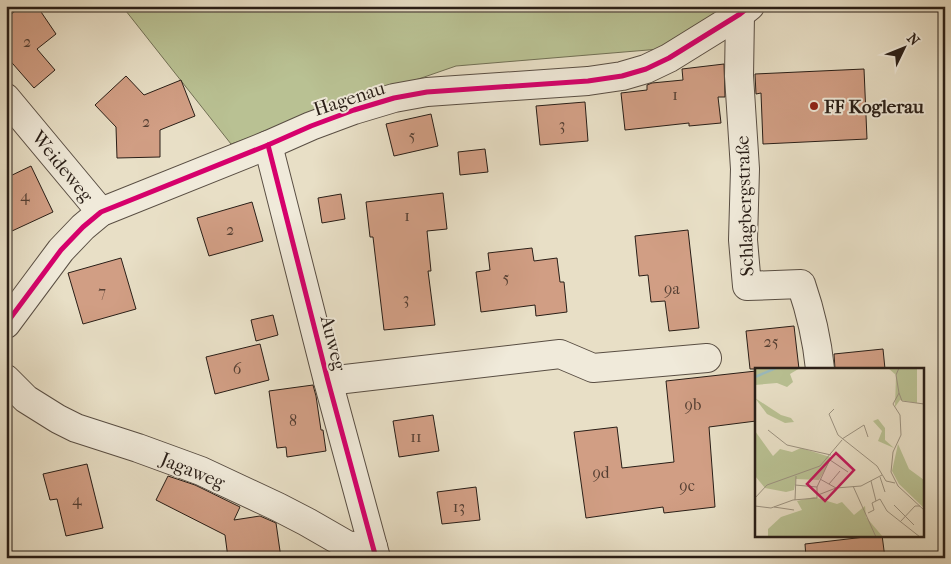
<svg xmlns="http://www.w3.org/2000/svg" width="951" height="564" viewBox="0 0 951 564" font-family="'IM FELL French Canon',serif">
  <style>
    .green { fill: #b9c193; stroke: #717055 }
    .building { fill: #d19e84; stroke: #291e17 }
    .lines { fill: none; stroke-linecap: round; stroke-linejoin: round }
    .minor-casing { stroke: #594e43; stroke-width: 30 }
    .minor { stroke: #f0eada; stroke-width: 28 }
    .cycleway-casing { stroke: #f0eada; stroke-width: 8 }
    .cycleway { stroke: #d6006c; stroke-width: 5 }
    .poi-dot { fill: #8f2418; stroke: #f0eada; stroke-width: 2 }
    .labels { text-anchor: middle; stroke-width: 4; stroke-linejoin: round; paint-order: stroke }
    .number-label { font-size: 16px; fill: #533e32 }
    .street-label { font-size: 19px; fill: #291e17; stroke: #f0eada }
    .poi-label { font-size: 19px; font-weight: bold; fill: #291e17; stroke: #f0eada; text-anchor: start }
    .inset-river { fill: none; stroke: #9ababe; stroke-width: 2.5 }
    .inset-road { fill: none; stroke: #9c9280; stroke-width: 1 }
    .view { fill: #c2185b; fill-opacity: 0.15; stroke: #c2185b; stroke-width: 2.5 }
    .inset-edge { fill: none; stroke: #291e17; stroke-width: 2.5 }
  </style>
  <rect width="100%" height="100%" fill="#e8dfc6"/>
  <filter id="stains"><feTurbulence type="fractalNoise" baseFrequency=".004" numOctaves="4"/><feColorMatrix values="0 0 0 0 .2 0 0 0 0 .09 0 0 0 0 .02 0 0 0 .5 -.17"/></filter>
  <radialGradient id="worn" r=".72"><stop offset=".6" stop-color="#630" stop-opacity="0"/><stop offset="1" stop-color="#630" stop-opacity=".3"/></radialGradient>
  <polygon class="green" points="122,6 744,6 672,48 456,66 231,144"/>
  <g class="building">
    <polygon points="21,6 37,6 56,34 37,49 55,70 34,88 6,56 6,19"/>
    <polygon points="724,64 725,97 718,97 721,123 689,126 689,123 625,130 621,93 647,90 647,85 652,83 683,80 682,69"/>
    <polygon points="864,69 867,139 763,144 761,93 756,94 755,74"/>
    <polygon points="126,76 144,95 181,80 195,116 160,130 160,157 117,158 116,127 95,105"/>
    <polygon points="585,102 588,141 540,145 536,106"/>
    <polygon points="431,114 438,146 394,156 386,124"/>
    <polygon points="485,149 488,172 460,175 458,152"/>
    <polygon points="31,166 53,212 12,231 6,218 6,178"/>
    <polygon points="443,193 447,229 427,231 431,271 428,271 435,325 384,330 373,237 370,237 366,202"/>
    <polygon points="341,194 345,219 322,223 318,198"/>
    <polygon points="252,202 263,241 209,256 197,218"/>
    <polygon points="688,230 699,328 669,331 665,301 651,302 648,275 639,276 635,236"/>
    <polygon points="532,248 534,261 557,258 560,282 564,282 567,312 536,316 535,305 481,312 476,272 490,270 488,253"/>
    <polygon points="121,258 136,309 83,324 68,273"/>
    <polygon points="273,315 278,335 256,341 251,320"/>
    <polygon points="794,326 799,369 750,369 746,331"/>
    <polygon points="260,344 269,380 215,394 206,357"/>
    <polygon points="883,349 885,369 835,369 834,354"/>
    <polygon points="756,371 756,421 709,427 715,507 664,513 663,507 586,518 574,432 617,427 622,468 674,462 666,381"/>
    <polygon points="313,385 316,396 321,430 323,430 326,451 287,457 286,447 277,448 269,391"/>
    <polygon points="433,415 439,451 399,457 393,421"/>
    <polygon points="87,464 103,528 66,536 57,499 50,500 43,474"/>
    <polygon points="168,476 195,485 240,507 234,520 260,516 276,523 281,558 228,558 225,535 156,500"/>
    <polygon points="476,487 480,520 442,524 437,492"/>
    <polygon points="882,535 885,558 806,558 805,544"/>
  </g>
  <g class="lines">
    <g class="minor-casing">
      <g id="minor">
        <path d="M740,14L739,76L745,169L743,240L747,286L801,284C811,313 817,339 820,369"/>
        <polyline points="6,98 101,212"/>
        <polyline points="268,145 328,381 376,558"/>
        <polyline points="6,324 61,250 83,227 101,212 268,145 311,126 354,110 394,98 427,92 588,81 622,76 646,69 669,58 740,14 750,6"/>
        <polyline points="6,379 26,399 58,419 76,428 138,448 201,471 278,507 307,522 347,545 361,547 373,547"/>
        <polyline points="328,381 560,354 593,368 707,358"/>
      </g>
    </g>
    <use href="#minor" class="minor"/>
    <g class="cycleway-casing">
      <g id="cycleway">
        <polyline points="268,145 328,381 376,558"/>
        <polyline points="6,324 61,250 83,227 101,212 268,145 311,126 354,110 394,98 427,92 588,81 622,76 646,69 669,58 740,14 750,6"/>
      </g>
    </g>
    <use href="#cycleway" class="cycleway"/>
  </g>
  <circle class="poi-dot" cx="814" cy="106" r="5"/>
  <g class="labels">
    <g class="number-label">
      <text x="27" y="47">2</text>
      <text x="675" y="100">1</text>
      <text x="146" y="127">2</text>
      <text x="562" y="130">3</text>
      <text x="412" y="141">5</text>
      <text x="25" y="201">4</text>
      <text x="407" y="221">1</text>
      <text x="230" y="235">2</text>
      <text x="506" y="283">5</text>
      <text x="672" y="294">9a</text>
      <text x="102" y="297">7</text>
      <text x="406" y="304">3</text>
      <text x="771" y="347">25</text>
      <text x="237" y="374">6</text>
      <text x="693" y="410">9b</text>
      <text x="293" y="426">8</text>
      <text x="416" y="442">11</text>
      <text x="601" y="478">9d</text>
      <text x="687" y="491">9c</text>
      <text x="77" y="505">4</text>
      <text x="459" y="512">13</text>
    </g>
    <g class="street-label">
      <text transform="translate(349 98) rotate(-18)" y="7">Hagenau</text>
      <text transform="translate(63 166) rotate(51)" y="7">Weideweg</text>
      <text transform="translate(744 206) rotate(-92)" y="7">Schlagbergstraße</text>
      <text transform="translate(334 343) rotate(76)" y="7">Auweg</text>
      <text transform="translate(193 470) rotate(22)" y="7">Jagaweg</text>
    </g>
    <g class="poi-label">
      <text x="824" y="113">FF Koglerau</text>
    </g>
  </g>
  <g transform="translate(755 368)">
    <rect width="169" height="169" fill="#e8dfc6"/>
    <path d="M0,0H45L35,6L38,14L32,19L22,15L0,17ZM133,0H162V35L145,32L140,39L141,7ZM0,30L26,47L36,50L39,54L30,55L12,46ZM123,51L130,60V72L139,80L123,73L127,63L118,53ZM0,63L18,88L25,81L37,84L46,80L75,89L74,95L64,112L41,111L39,122L31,124L10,120L0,108ZM143,76L154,101L169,112V140L144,116L137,103ZM59,129L82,136L87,134L99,147L110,138L111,149L128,169H13V161L26,149L47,142L42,133Z" fill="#b9c193"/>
    <path class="inset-river" d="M0,9L21,0"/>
    <path class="inset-road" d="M144,0L141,7L144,25L138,36L145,47L146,67L138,84L136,104L143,118L169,142M144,25L147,33L169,36M79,41L74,46L83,67L122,98L131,113L140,115M13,62L32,77L76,87M87,71L109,57L113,69M75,92L93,104M125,109L130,124M65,111L81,120M116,113L121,133M74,116L85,103M40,117L62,119M98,118L121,169M63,127L81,120L106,118L127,107M0,130L12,117L65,98L87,72M40,132L41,108M139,137L159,157M0,138L16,140L38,132L62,130V119L75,91M19,139L39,142M113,145L119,142L117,135L125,131L132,143L165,169M145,154L160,138H165"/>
    <path class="view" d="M81,85L99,102L70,133L52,116Z"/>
    <rect width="169" height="169" class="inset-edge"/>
  </g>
  <rect width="951" height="564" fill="none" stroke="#e8dfc6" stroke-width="25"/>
  <rect x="8" y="8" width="936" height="549" fill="none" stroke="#291e17" stroke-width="2.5"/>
  <rect x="12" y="12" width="926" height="539" fill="none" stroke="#291e17"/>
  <g transform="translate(904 48) rotate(47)" stroke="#f0eada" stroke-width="4" paint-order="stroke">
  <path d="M0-4L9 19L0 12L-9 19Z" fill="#291e17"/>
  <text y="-8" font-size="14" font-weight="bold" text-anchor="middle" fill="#291e17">N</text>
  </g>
  <rect width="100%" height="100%" filter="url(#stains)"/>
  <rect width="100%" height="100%" fill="url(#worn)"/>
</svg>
